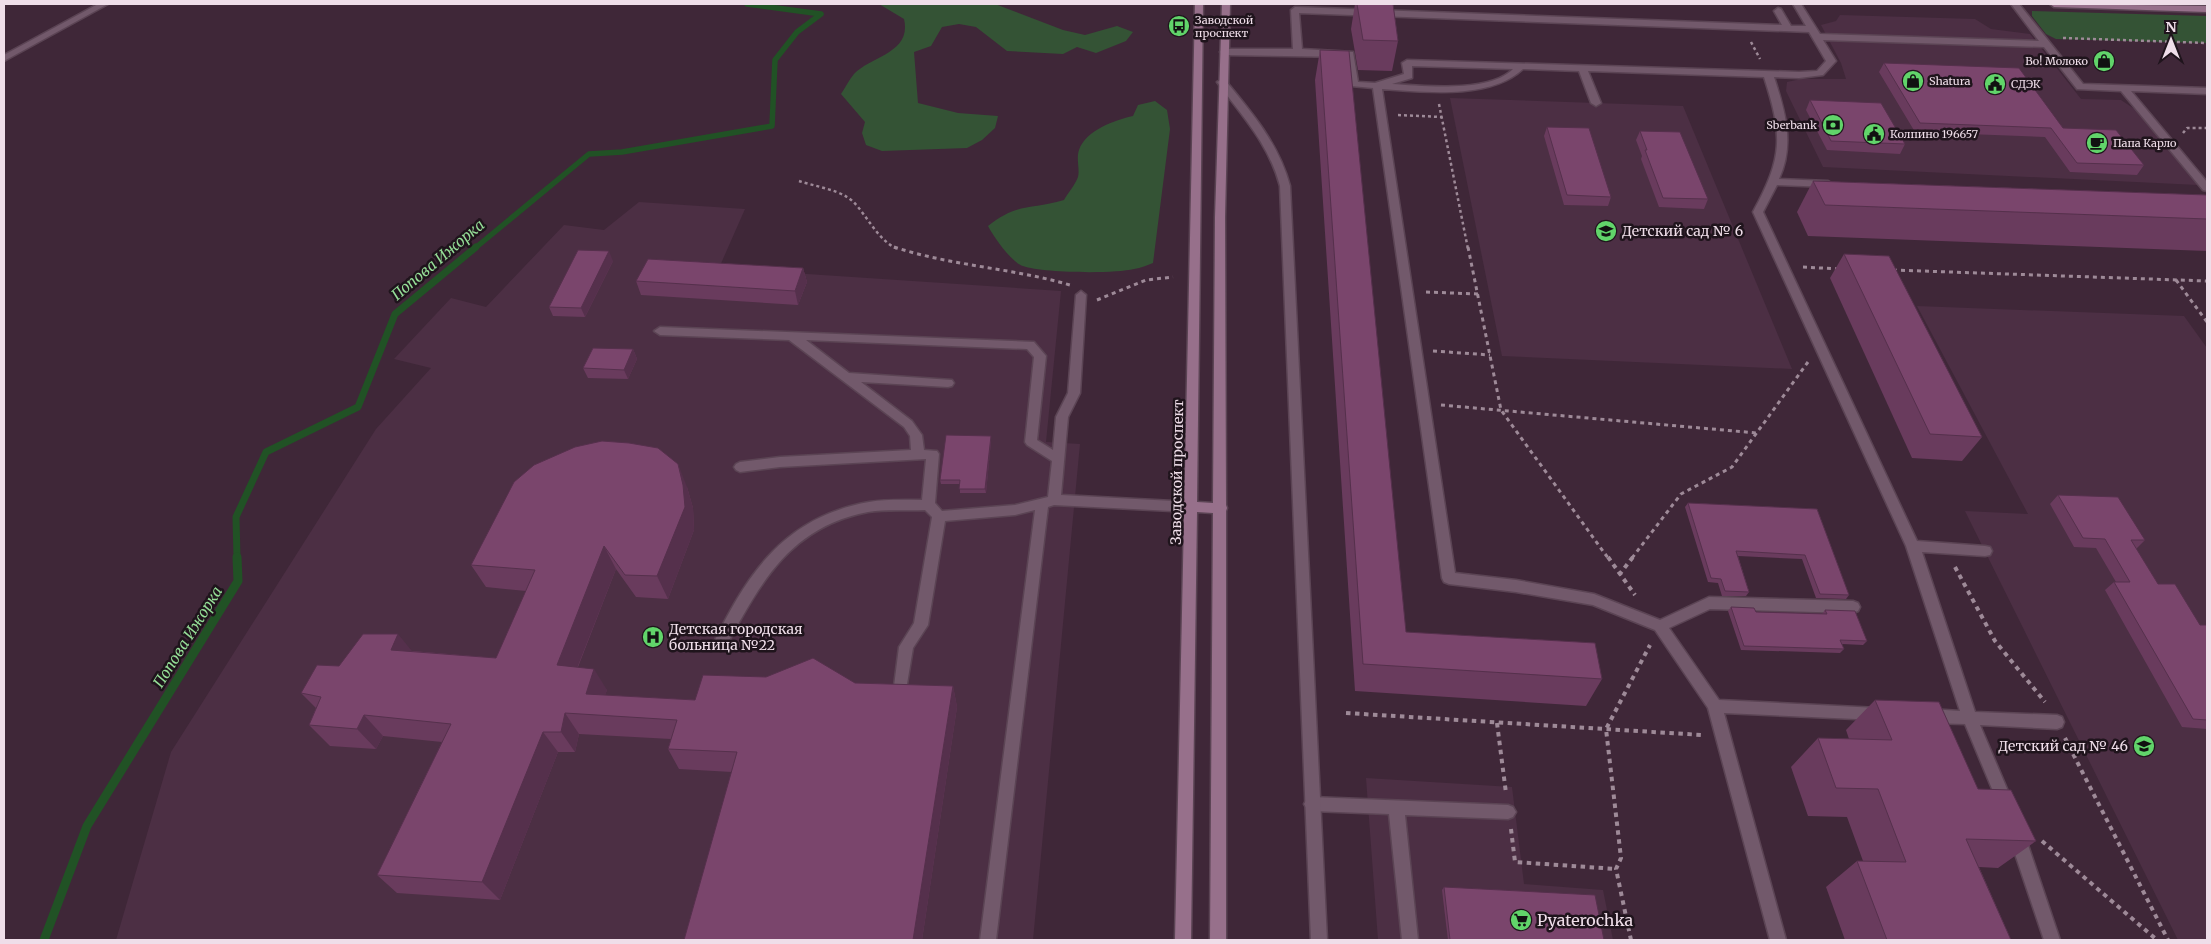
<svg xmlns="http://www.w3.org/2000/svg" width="2211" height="944" viewBox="0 0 2211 944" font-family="Merriweather,serif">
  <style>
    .built { fill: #4c2f44 }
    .green { fill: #345335 }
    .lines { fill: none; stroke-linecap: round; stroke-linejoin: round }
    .stream-far2 { stroke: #215225; stroke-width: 5.5 }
    .stream-far1 { stroke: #215225; stroke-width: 7 }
    .stream { stroke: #215225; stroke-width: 9 }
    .lane-casing { stroke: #5b4454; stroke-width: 3 }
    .street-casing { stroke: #5b4454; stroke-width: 3 }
    .secondary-casing { stroke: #5b4454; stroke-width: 3 }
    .path-far2 { stroke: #9e8a98; stroke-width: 2.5; stroke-dasharray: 3 3; stroke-linecap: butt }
    .path-far1 { stroke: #9e8a98; stroke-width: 3; stroke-dasharray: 4 4; stroke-linecap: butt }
    .path { stroke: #9e8a98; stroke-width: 4; stroke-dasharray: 4.5 4.5; stroke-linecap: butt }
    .lane { fill: #72596b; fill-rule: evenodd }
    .street { fill: #72596b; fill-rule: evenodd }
    .secondary { fill: #97708b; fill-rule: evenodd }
    .wall { fill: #693b5d }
    .shaded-wall { fill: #55304c }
    .building { fill: #7a456c; stroke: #55304c }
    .labels { text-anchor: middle; stroke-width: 5; stroke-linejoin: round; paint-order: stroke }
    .far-poi-label { font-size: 11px; fill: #efdee9; stroke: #1f141c; text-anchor: start }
    .poi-label { font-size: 14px; fill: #efdee9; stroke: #1f141c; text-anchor: start }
    .street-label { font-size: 14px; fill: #efdee9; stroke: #1f141c }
    .water-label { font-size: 15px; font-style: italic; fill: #95de97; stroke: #1f141c }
    .near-poi-label { font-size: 16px; fill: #efdee9; stroke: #1f141c; text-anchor: start }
  </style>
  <rect width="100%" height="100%" fill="#3f2738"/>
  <g class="built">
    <polygon points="1840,15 1975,19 1991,29 2030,34 2081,99 2121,100 2136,110 2198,185 1823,167 1786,91 1787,82 1801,79 1846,79 1841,63 1821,25 1836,21"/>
    <polygon points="1450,98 1683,106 1792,369 1502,356"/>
    <polygon points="639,202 745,209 719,268 1061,291 1046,442 1080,444 1033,940 116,940 171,752 376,429 431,368 394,359 451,298 486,307 564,225 604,230"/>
    <polygon points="1917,306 2184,316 2207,348 2207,940 2178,940 1965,511 2028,514"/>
    <polygon points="1366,778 1512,787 1524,884 1603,890 1613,940 1378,940"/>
  </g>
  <g class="green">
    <path d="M879,4H995L1063,30L1085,35L1117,26L1133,32L1126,41L1096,53L1077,47L1063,54L1007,51L976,27L959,24L942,27L931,46L914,52L918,103L958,113L998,116L995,128L982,140L967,148L882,151L866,145L862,133L865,122L841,94C845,88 849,80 854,74C871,56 912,53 904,19Z"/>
    <polygon points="2032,11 2207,16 2207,43 2056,39 2046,34 2032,16"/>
    <path d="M1155,101L1167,110L1170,129L1153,263C1147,265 1141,268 1134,269C1114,274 1042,273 1023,266C1012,263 993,236 988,226C1018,202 1031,210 1064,200C1068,193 1075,185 1078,177C1080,169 1076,159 1079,150C1086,130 1115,120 1133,116L1138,105Z"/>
  </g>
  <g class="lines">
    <polyline class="stream-far2" points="474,249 589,154 622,152 772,126 775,60 797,32 821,14 747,4"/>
    <polyline class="stream-far1" points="237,558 236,517 266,452 358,407 395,314 476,247"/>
    <polyline class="stream" points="44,940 87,826 238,581 237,557"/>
    <g class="lane-casing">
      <g id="lane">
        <path d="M1793,4H1801L1820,34L2039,41L2011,4H2019L2083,84L2207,88V94L2131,91L2207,182V191L2203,190L2121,91L2077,89L2044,47L1823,40L1836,61L1823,75L1799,78L1774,77C1785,111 1795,144 1779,179L1828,181L1833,184L1828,187L1777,185L1763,212L1917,541L1985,546L1990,547L1992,551L1990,555L1985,556L1922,552L1975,712L2057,715L2062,717L2064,722L2062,727L2057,729L1980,725L2013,803L2010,808L2005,810L2000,808L1965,724L1930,723L1925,721L1923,716L1925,711L1930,709L1960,711L1906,546L1753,212C1783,157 1783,136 1764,77L1588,71L1601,103L1596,106L1591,103L1579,71L1523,69C1490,100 1424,92 1382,89L1455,573L1516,580L1594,594L1660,620L1709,597L1853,601L1858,603L1860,607L1858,611L1853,613L1710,609L1669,628L1719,700L1878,708L1883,709L1885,714L1883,719L1878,720L1724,713L1786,940H1770L1708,708L1655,630L1593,605L1516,592L1449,584L1444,582L1442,578L1373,88L1351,86L1346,57L1224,55L1220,52L1224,49H1293L1291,10L1295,7L1782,25L1774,11L1778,8L1781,9L1791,26H1806ZM1299,13L1809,32L1826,61L1817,71L1799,72L1407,60L1402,63L1404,74L1375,83L1358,82L1353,52L1302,49ZM1412,66L1513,69C1490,93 1423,86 1392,84L1412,78Z"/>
        <path d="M1081,291L1086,295L1080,393L1068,417L1061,495L1192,502L1197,503L1198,507L1197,511L1192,512L1054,505L1048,507L996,940H980L1035,510L1015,515L945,521L928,625L913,648L906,690L901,692L896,690L894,686L899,647L914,623L932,517L925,510C906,511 887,509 868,512C789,527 760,584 725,648L720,650L715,648L713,644C748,572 785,517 869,502C886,499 904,500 922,500L926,459L780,467L740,472L736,470L734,467L736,464L740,462L780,457L911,450L910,436L904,427L789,340L660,335L654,331L660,327L1034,342L1046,356L1037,440L1053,450L1056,417L1068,393L1076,295ZM806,340L1027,349L1034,357L1025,442L1027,445L1052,461L1048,497L1015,505L942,511L935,503L939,454L937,451L924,450L922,435L912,421L861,382L948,387L952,386L954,383L952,380L849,373Z"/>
        <polygon points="1312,797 1508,805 1513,807 1516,812 1513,817 1508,819 1405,815 1418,940 1402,940 1389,814 1312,811 1307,809 1304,804 1307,799"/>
        <polygon points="2017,829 2023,831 2025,836 2060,940 2044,940 2009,836 2011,831"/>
      </g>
    </g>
    <g class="street-casing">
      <g id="street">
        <polygon points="98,4 108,4 4,61 4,55"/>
        <path d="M1222,79L1225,80C1252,113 1279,144 1290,186L1327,940H1311L1280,186C1269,144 1242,116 1217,82Z"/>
      </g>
    </g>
    <g class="secondary-casing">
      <g id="secondary">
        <polygon points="1195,4 1203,4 1197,502 1213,503 1215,217 1222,4 1230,4 1225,217 1226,505 1227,508 1226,511 1226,940 1210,940 1213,513 1197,512 1191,940 1175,940"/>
        <polygon points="2050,4 2207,6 2207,12 2054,7"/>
      </g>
    </g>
    <g class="path-far2">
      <polyline points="2063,38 2207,43"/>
      <polyline points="1751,42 1760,59"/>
      <polyline points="1439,104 1468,249"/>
      <polyline points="1398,115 1442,117"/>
      <polyline points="2183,133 2187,128 2207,128"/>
      <path d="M799,181C814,186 834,189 847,197C863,206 876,241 898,249"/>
    </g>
    <g class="path-far1">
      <path d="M894,247C952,266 1012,268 1070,285"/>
      <polyline points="1468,247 1501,410 1608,558"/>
      <polyline points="1803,267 1839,269"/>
      <polyline points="1893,270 2207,281"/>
      <polyline points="2176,280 2207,322"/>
      <polyline points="1426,292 1478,294"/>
      <polyline points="1097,300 1146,280 1173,277"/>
      <polyline points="1433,351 1490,355"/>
      <polyline points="1441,405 1757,433"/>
      <polyline points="1632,558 1681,494 1732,467 1808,362"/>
    </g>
    <g class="path">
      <polyline points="1608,557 1635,595"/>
      <polyline points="1955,567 1995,641 2045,702"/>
      <polyline points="1619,575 1633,557"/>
      <polyline points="1346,713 1702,735"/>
      <polyline points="1497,723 1506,793"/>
      <polyline points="2065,738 2168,940"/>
      <polyline points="1511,829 1515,862 1616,869"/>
      <polyline points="2042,841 2157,940"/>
      <polyline points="1631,940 1616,869 1621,858 1606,729 1650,645"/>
    </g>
    <use href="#lane" class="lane"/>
    <use href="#street" class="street"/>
    <use href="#secondary" class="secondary"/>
  </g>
  <g class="wall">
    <polygon points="1355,4 1393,4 1398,41 1392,71 1358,70 1351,29"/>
    <polygon points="1320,50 1406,632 1602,679 1586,706 1355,691 1315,80"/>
    <polygon points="1884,63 2063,128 2144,165 2137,175 2070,172 2045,137 1915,132 1879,72"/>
    <polygon points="1810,100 1905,144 1900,154 1827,150 1806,110"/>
    <polygon points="1547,127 1611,197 1608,206 1564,205 1544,136"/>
    <polygon points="1640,131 1708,199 1704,209 1659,207 1641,159 1642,156 1636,140"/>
    <polygon points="1813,181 2207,195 2207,251 1808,236 1797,212"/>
    <polygon points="1844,254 1982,437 1962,461 1912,458 1830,278"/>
    <polygon points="613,261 585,317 553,316 549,307"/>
    <polygon points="803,268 807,282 798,305 641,295 636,281"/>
    <polygon points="633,349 637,359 628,379 588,378 583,368"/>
    <polygon points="991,441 986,493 960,493 960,484 941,484 940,480"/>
    <polygon points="687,487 693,508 694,530 668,599 636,597 616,569 578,667 607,690 605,695 695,700 855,683 953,686 957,707 922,940 684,940 732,772 679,769 668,749 671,739 579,734 575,752 558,752 500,900 397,893 377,875 442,742 383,736 376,749 330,746 309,725 316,708 301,693 339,666 412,651 496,658 526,591 486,587 471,565"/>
    <polygon points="2058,495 2145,540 2136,549 2158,584 2200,625 2207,625 2207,729 2182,727 2105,590 2114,582 2116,582 2096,548 2074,547 2050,504"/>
    <polygon points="1688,503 1817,509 1849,595 1846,599 1816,598 1802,559 1738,556 1749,592 1746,596 1722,596 1718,583 1708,582 1685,507"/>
    <polygon points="1731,607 1756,612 1822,614 1825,610 1867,641 1863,645 1842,644 1844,649 1840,653 1741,650 1728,611"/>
    <polygon points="1875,700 1978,789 2036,841 1998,868 1979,867 2011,940 1845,940 1826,887 1857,861 1863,861 1847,817 1808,816 1791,767 1818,738 1849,739 1846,730"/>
    <polygon points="1444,887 1604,940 1448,940 1442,890"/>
  </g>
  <g class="shaded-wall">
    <polygon points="609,251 613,261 585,317 581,308"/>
    <polygon points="803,268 807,282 798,305 795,291"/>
    <polygon points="633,349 637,359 628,379 624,370"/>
    <polygon points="991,436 991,441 986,493 985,489"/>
    <polygon points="678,464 687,487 693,508 694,530 668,599 657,576"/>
    <polygon points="604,546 616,569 570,686 557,665"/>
    <polygon points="398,634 416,656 391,650"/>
    <polygon points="594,669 607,690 599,715 586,694"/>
    <polygon points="953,686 957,707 922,940 913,940"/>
    <polygon points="565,713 579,734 575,752 561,732"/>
    <polygon points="364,715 383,736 376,749 357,729"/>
    <polygon points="543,732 558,752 500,900 482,882"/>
  </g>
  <g class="building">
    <polygon points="1357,4 1393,4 1398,41 1363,40"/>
    <polygon points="1320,50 1349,51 1406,632 1595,643 1602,679 1363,664"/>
    <polygon points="1884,63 2019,68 2063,128 2116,130 2144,165 2077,163 2051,128 1920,123"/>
    <polygon points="1810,100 1881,103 1905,144 1831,141"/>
    <polygon points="1547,127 1589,128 1611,197 1567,195"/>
    <polygon points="1640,131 1680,132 1708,199 1663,198 1645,150 1647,150"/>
    <polygon points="1813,181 2207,195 2207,219 1825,205"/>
    <polygon points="578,250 609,251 581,308 549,307"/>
    <polygon points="1844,254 1889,256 1982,437 1930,434"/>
    <polygon points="648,259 803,268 795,291 636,281"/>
    <polygon points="593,348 633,349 624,370 583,368"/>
    <polygon points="946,435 991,436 985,489 959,489 960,480 940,480"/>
    <polygon points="602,441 629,443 658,448 678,464 683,485 685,507 657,576 625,575 604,546 557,665 594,669 586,694 695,700 703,675 766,677 813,658 855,683 953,686 913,940 684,940 737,752 668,749 677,720 565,713 561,732 543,732 482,882 377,875 451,724 364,715 357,729 309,725 321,697 301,693 317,665 339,666 363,634 398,634 391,650 496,658 535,570 471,565 514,482 534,465 575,447"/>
    <polygon points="2058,495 2118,497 2145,540 2131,540 2158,584 2175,584 2200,625 2207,625 2207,720 2193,719 2114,582 2130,582 2105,539 2083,538"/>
    <polygon points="1688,503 1817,509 1849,595 1820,594 1805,555 1736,551 1749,592 1725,591 1721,579 1711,578"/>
    <polygon points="1731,607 1754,608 1756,612 1827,614 1825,610 1855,611 1867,641 1840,640 1844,649 1744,646"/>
    <polygon points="1875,700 1939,702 1978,789 2011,790 2036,841 1966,839 2011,940 1887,940 1857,861 1906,862 1878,789 1836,788 1818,738 1892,740"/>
    <polygon points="1444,887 1595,895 1604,940 1450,940"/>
  </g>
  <defs>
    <g id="bus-disc" transform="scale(1.125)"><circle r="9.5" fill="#61d46a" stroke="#1f141c"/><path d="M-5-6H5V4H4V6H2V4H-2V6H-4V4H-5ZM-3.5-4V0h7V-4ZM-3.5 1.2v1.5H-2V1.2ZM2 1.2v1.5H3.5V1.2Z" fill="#111"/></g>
    <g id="shop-disc" transform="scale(1.125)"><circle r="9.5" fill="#61d46a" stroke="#1f141c"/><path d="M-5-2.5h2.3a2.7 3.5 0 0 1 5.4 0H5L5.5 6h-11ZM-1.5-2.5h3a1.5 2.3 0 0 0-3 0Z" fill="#111"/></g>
    <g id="civic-disc" transform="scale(1.125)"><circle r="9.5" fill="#61d46a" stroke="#1f141c"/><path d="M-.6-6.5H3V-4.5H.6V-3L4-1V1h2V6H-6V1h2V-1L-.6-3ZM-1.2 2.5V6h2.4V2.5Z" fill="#111"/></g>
    <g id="bank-disc" transform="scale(1.125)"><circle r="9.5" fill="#61d46a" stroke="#1f141c"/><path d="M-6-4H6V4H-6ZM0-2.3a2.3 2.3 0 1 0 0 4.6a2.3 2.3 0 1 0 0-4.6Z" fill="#111"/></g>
    <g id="cafe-disc" transform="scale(1.125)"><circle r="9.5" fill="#61d46a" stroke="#1f141c"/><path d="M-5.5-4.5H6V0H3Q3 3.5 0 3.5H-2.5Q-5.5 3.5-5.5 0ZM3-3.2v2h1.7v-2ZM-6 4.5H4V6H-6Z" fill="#111"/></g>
    <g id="school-disc" transform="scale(1.125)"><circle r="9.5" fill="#61d46a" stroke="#1f141c"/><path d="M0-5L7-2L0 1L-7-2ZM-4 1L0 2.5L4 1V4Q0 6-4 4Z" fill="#111"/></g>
    <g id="hospital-disc" transform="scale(1.125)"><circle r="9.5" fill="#61d46a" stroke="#1f141c"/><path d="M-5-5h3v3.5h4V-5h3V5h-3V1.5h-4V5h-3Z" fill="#111"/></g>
    <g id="supermarket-disc" transform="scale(1.125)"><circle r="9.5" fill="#61d46a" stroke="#1f141c"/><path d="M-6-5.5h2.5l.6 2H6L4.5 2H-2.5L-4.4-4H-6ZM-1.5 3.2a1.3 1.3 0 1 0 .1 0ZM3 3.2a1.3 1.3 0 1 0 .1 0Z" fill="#111"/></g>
  </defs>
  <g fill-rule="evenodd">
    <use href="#bus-disc" x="1179" y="26"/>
    <use href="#shop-disc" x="2104" y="61"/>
    <use href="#shop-disc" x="1913" y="81"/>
    <use href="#civic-disc" x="1995" y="84"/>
    <use href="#bank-disc" x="1833" y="125"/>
    <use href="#civic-disc" x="1874" y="134"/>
    <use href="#cafe-disc" x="2097" y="143"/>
    <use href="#school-disc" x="1606" y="231"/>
    <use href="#hospital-disc" x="653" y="637"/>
    <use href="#school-disc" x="2144" y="746"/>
    <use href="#supermarket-disc" x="1521" y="920"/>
  </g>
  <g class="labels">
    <g class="far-poi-label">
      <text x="1195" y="24">Заводской<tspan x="1195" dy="13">проспект</tspan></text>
      <text x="2088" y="65" text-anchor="end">Во! Молоко</text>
      <text x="1929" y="85">Shatura</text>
      <text x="2011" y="88">СДЭК</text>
      <text x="1817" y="129" text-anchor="end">Sberbank</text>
      <text x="1890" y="138">Колпино 196657</text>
      <text x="2113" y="147">Папа Карло</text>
    </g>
    <g class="poi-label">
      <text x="1622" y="236">Детский сад № 6</text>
      <text x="669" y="634">Детская городская<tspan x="669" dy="16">больница №22</tspan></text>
      <text x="2128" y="751" text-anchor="end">Детский сад № 46</text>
    </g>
    <g class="street-label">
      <text transform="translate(1177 472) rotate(-89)" y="5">Заводской проспект</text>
    </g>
    <g class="water-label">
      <text transform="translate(438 260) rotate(-40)" y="5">Попова Ижорка</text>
      <text transform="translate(188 637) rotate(-58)" y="5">Попова Ижорка</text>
    </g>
    <g class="near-poi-label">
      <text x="1537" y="926">Pyaterochka</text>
    </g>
  </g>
  <rect width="2211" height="944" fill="none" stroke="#efdee9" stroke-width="10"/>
  <g transform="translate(2171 40)" stroke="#1f141c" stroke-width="4" paint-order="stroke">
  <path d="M0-4L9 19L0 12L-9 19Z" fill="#efdee9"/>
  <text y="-8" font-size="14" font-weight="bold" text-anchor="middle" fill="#efdee9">N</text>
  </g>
</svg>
